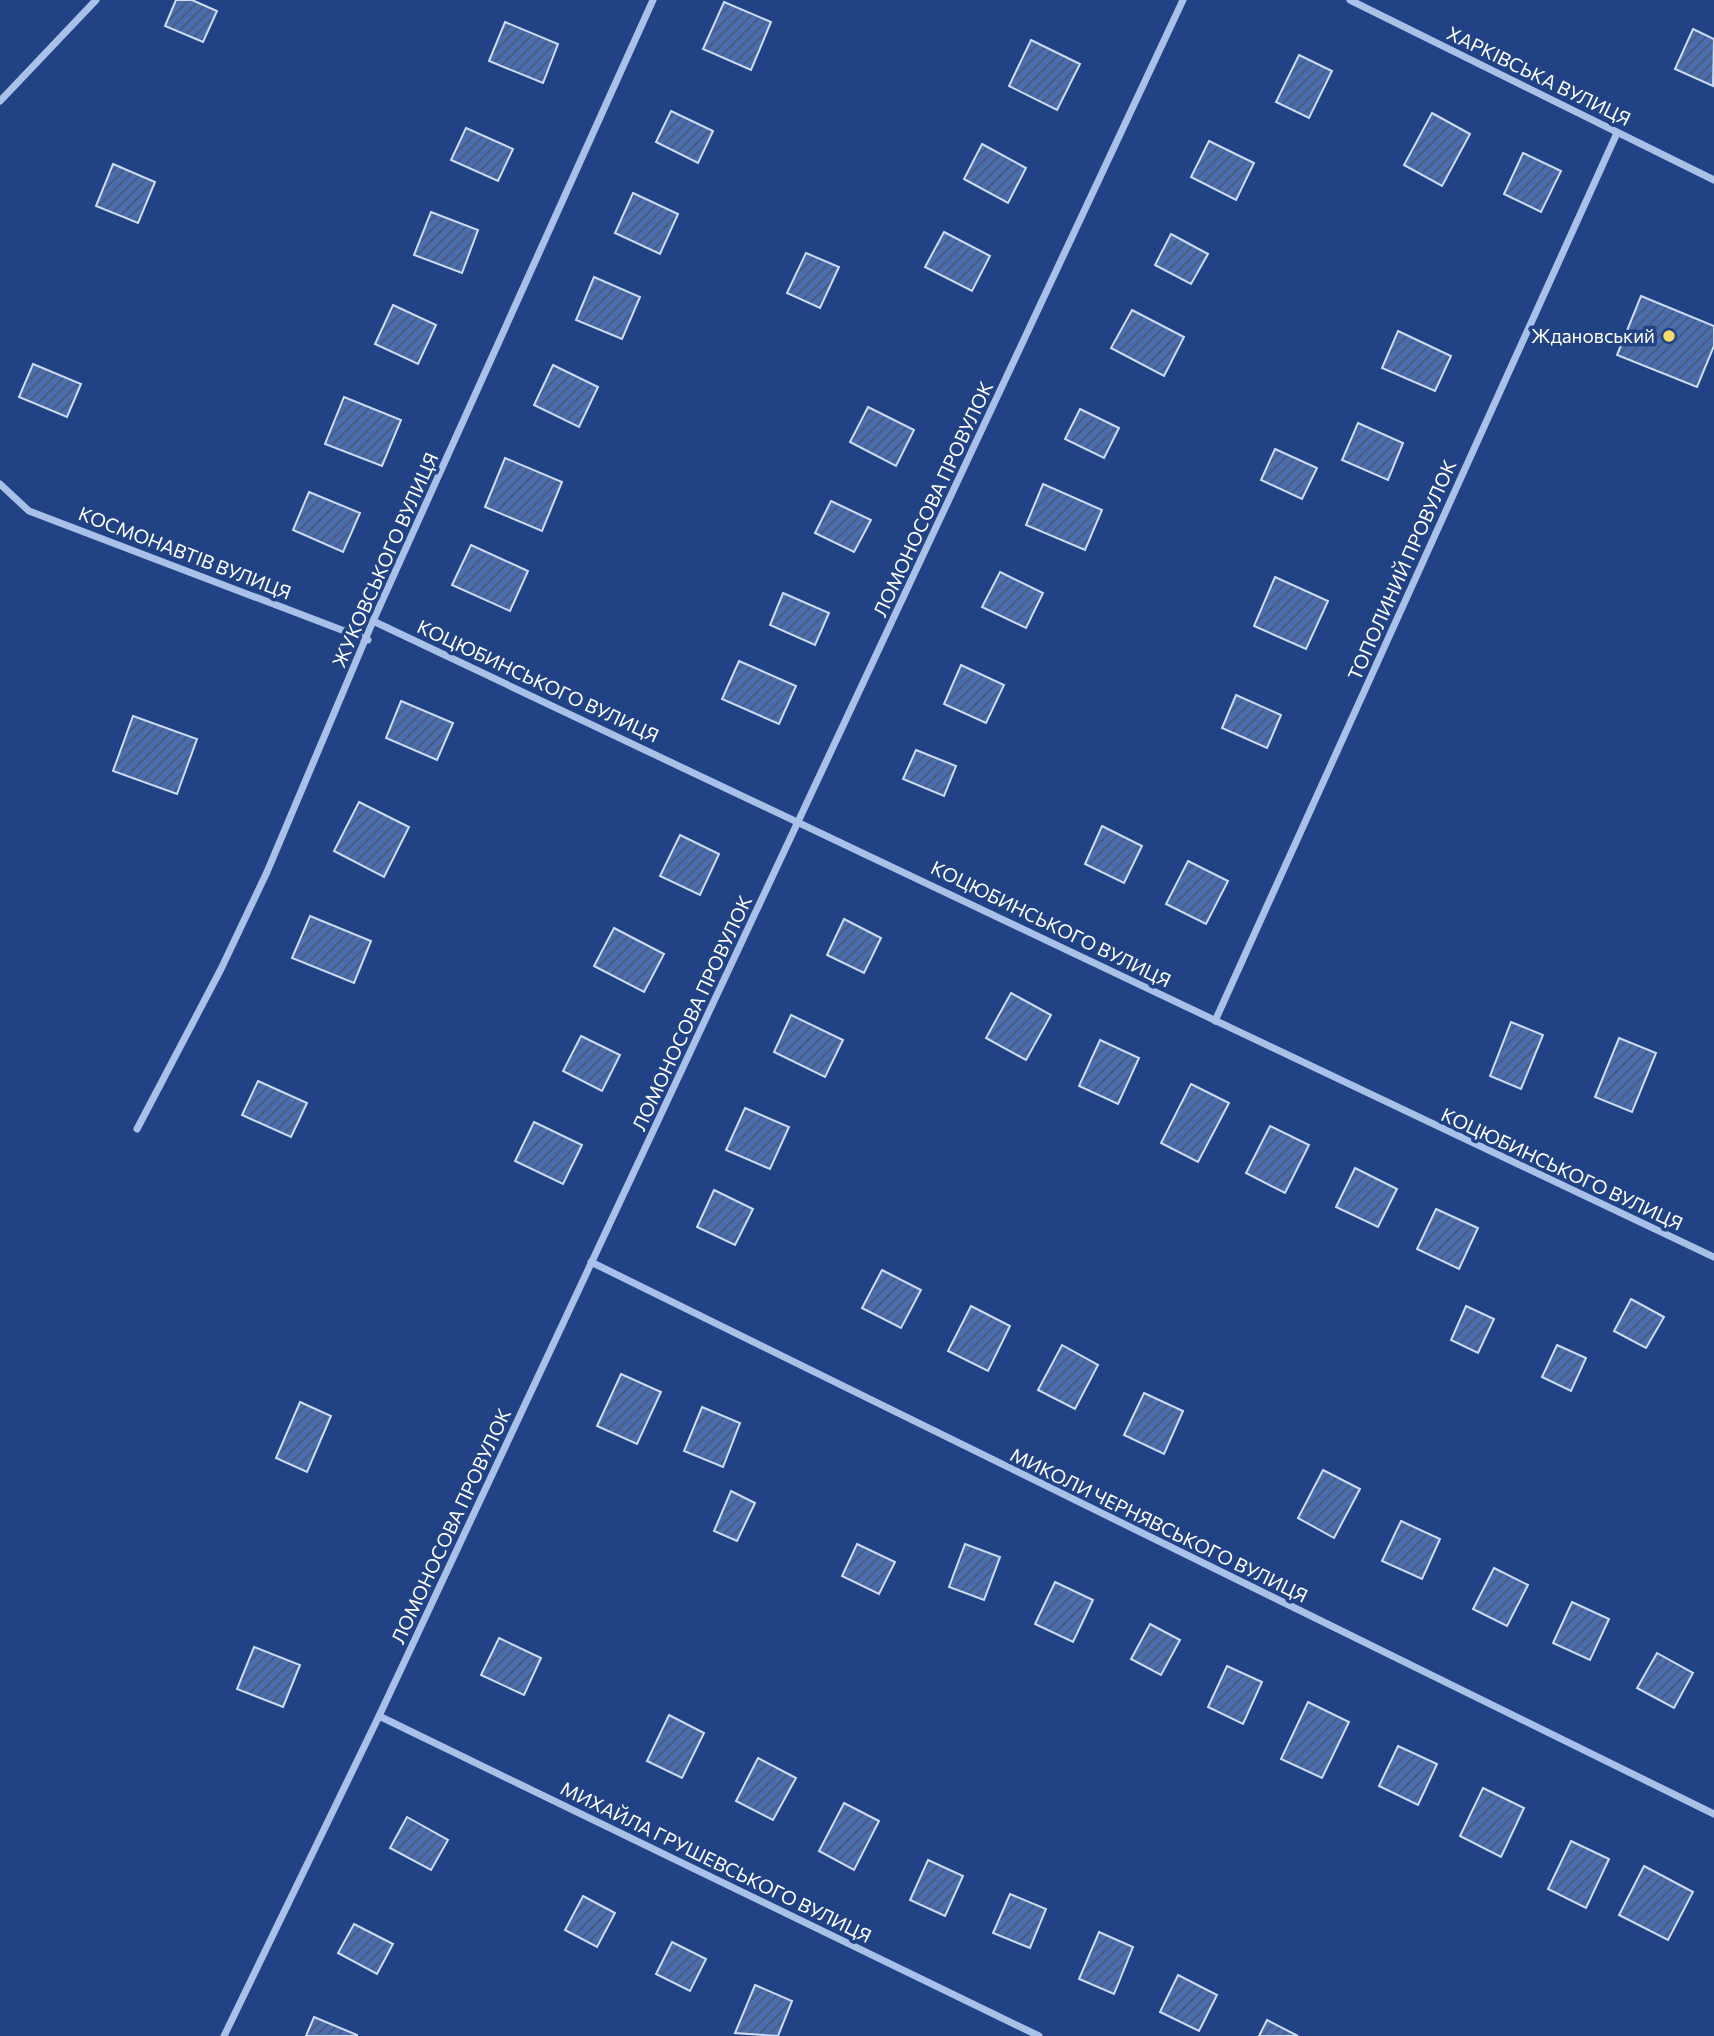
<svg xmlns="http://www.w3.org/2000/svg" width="1714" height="2036" viewBox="0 0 1714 2036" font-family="Commissioner,sans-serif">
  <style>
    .building { fill: url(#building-hatch); stroke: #ceddf7; stroke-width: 2 }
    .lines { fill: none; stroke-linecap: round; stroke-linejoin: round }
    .street { stroke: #a9c1e9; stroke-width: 7 }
    .poi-dot { fill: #f6db6b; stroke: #214385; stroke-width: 2.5 }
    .labels { text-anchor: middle; stroke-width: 7; stroke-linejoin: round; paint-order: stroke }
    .street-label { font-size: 19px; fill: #fff; stroke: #214385 }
    .poi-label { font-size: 19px; fill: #fff; stroke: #214385; text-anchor: end }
  </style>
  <defs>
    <pattern id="building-hatch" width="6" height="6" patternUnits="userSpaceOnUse" patternTransform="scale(1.75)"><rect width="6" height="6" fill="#496dae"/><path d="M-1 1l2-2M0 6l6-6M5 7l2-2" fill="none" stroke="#4b5973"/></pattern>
  </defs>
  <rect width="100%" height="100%" fill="#214385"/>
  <g class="building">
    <polygon points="176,0 192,0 217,11 203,42 165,26"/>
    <polygon points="724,2 771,22 751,70 703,49"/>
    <polygon points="505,22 558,44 543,83 489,61"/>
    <polygon points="1693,29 1714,39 1713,86 1675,69"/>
    <polygon points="1031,40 1080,64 1057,110 1009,86"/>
    <polygon points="1299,55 1332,71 1309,118 1276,102"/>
    <polygon points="671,111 713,131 698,163 656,142"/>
    <polygon points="1432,113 1470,134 1442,186 1404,165"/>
    <polygon points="466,128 513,149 498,181 451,160"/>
    <polygon points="1209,141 1254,163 1236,200 1191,177"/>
    <polygon points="982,144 1026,168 1008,203 964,179"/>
    <polygon points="1523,153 1561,171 1541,212 1504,194"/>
    <polygon points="113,164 155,182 138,223 96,206"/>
    <polygon points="633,193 678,214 660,254 615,233"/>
    <polygon points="431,212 478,230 462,273 414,255"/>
    <polygon points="944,232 990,256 972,291 925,267"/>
    <polygon points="1171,234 1208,254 1191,284 1155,265"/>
    <polygon points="806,253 839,267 820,308 787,293"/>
    <polygon points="594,277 640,297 622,339 576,320"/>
    <polygon points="1641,296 1714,326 1714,346 1697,387 1617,355"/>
    <polygon points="393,305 436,325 418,364 375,344"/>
    <polygon points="1132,310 1184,337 1164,376 1111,348"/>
    <polygon points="1398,331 1451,356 1435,391 1382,368"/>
    <polygon points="33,364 81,384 67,417 19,397"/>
    <polygon points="553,365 598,387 579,427 534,405"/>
    <polygon points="344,397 401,420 382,466 325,444"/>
    <polygon points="868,407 914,430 896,466 850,442"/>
    <polygon points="1080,409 1119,428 1104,458 1065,439"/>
    <polygon points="1358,423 1403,443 1388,480 1342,460"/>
    <polygon points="1275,449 1317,468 1302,499 1261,480"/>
    <polygon points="505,458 562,482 542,531 485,507"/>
    <polygon points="1043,484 1102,510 1085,550 1026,525"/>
    <polygon points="309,492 360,513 343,552 293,530"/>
    <polygon points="831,501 871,520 854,552 815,533"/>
    <polygon points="471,545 528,571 510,611 452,585"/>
    <polygon points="1000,572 1043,593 1026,628 982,607"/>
    <polygon points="1275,577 1328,601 1306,649 1254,626"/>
    <polygon points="783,593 829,613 815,645 770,625"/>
    <polygon points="739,661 796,686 779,724 722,699"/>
    <polygon points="961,665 1004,685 986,723 944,704"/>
    <polygon points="1236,695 1281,715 1267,748 1222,728"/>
    <polygon points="401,701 453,723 437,760 386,738"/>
    <polygon points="133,716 197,739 177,794 113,771"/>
    <polygon points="916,750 956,766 944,796 903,779"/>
    <polygon points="359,802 409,827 384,877 334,851"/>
    <polygon points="1102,826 1142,846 1124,883 1085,864"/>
    <polygon points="680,835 719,854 700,895 660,876"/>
    <polygon points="1188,861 1228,881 1206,924 1166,904"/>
    <polygon points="310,916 371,941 354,983 292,958"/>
    <polygon points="844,919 881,938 864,973 827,955"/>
    <polygon points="614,928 664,954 644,992 594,966"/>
    <polygon points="1011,993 1051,1015 1026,1060 986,1038"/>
    <polygon points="791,1015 843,1040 825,1077 774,1052"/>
    <polygon points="1511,1022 1543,1035 1521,1089 1490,1076"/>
    <polygon points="581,1036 620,1055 602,1091 563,1071"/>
    <polygon points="1619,1038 1656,1053 1632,1112 1595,1097"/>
    <polygon points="1100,1040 1139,1058 1118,1104 1079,1086"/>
    <polygon points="258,1081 307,1103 291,1137 242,1115"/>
    <polygon points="1191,1084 1229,1103 1198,1162 1161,1143"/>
    <polygon points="745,1108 789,1127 770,1169 726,1150"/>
    <polygon points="534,1122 582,1145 563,1184 515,1161"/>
    <polygon points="1270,1126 1309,1145 1285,1193 1246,1173"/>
    <polygon points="1355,1168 1397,1189 1378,1227 1336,1207"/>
    <polygon points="714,1190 753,1209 735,1245 697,1227"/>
    <polygon points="1436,1209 1478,1228 1459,1269 1417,1249"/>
    <polygon points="882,1270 921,1290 901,1328 862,1308"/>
    <polygon points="1631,1299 1664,1317 1646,1348 1614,1331"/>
    <polygon points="971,1306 1010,1326 988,1371 948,1351"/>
    <polygon points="1466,1306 1494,1319 1478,1353 1451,1340"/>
    <polygon points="1062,1345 1098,1365 1075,1409 1038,1390"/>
    <polygon points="1557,1345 1586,1358 1571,1391 1542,1377"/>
    <polygon points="621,1374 661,1392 637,1444 597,1426"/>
    <polygon points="1144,1393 1183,1411 1164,1454 1124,1435"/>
    <polygon points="300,1402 331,1416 307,1472 276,1458"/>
    <polygon points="702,1407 740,1423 723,1467 684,1451"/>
    <polygon points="1323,1470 1360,1489 1334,1538 1298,1518"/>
    <polygon points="731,1491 755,1503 737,1541 714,1531"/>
    <polygon points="1401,1521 1440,1539 1422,1579 1382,1561"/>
    <polygon points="857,1544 895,1562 879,1594 842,1576"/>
    <polygon points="965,1544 1000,1557 984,1600 949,1587"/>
    <polygon points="1494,1568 1528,1585 1507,1626 1473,1609"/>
    <polygon points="1055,1582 1093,1600 1073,1642 1035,1624"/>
    <polygon points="1572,1602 1609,1619 1590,1660 1553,1643"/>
    <polygon points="1150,1624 1180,1640 1161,1675 1131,1659"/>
    <polygon points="499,1638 541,1658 524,1695 481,1675"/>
    <polygon points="254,1647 300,1665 283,1707 237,1689"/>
    <polygon points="1657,1653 1693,1673 1674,1708 1637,1688"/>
    <polygon points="1227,1666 1262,1682 1243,1724 1208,1707"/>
    <polygon points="1308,1702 1349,1722 1322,1778 1281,1759"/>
    <polygon points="669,1715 704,1733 682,1778 647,1761"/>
    <polygon points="1398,1746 1437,1764 1418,1805 1379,1786"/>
    <polygon points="758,1758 796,1778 773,1820 736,1801"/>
    <polygon points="1483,1788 1524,1808 1501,1857 1460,1836"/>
    <polygon points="844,1803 879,1821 854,1870 819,1851"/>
    <polygon points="407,1817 448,1840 431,1870 390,1848"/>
    <polygon points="1571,1841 1609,1859 1586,1908 1548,1889"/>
    <polygon points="928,1860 963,1876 945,1916 910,1900"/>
    <polygon points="1644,1866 1693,1892 1668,1940 1619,1915"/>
    <polygon points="1010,1894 1046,1909 1030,1948 993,1933"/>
    <polygon points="583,1896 615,1913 597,1947 565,1930"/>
    <polygon points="354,1924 393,1944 377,1974 338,1953"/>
    <polygon points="1099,1932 1133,1947 1114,1994 1079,1979"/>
    <polygon points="672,1942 706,1959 690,1991 656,1974"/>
    <polygon points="1178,1975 1217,1995 1199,2031 1160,2012"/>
    <polygon points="755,1985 792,2001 778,2036 735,2033"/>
    <polygon points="314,2017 357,2035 357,2036 306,2036"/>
    <polygon points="1267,2020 1298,2036 1259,2036"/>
  </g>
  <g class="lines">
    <g class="street">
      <polyline points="1350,0 1714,180"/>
      <polyline points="0,101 96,0"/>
      <polyline points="0,484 29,511 368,640"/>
      <polyline points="373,621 1714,1257"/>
      <polyline points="1215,1021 1617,133"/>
      <polyline points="137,1129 221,969 267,872 373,621 653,0"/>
      <polyline points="591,1262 1714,1814"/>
      <polyline points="379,1716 1039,2036"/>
      <polyline points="224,2036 379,1716 1183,0"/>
    </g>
  </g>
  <circle class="poi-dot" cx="1669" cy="336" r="7"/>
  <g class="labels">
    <g class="street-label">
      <text transform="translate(1539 76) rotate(26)" y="7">ХАРКІВСЬКА ВУЛИЦЯ</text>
      <text transform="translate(933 499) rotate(-65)" y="7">ЛОМОНОСОВА ПРОВУЛОК</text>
      <text transform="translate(185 553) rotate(21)" y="7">КОСМОНАВТІВ ВУЛИЦЯ</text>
      <text transform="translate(385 560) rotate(-66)" y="7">ЖУКОВСЬКОГО ВУЛИЦЯ</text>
      <text transform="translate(1402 570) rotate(-66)" y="7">ТОПОЛИНИЙ ПРОВУЛОК</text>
      <text transform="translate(538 681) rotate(25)" y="7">КОЦЮБИНСЬКОГО ВУЛИЦЯ</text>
      <text transform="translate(1051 924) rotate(26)" y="7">КОЦЮБИНСЬКОГО ВУЛИЦЯ</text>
      <text transform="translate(692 1013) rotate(-65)" y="7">ЛОМОНОСОВА ПРОВУЛОК</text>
      <text transform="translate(1562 1169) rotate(25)" y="7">КОЦЮБИНСЬКОГО ВУЛИЦЯ</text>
      <text transform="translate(1159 1525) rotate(26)" y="7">МИКОЛИ ЧЕРНЯВСЬКОГО ВУЛИЦЯ</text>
      <text transform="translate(451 1526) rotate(-65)" y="7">ЛОМОНОСОВА ПРОВУЛОК</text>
      <text transform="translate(716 1862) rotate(26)" y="7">МИХАЙЛА ГРУШЕВСЬКОГО ВУЛИЦЯ</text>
    </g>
    <g class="poi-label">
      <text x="1655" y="343">Ждановський</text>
    </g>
  </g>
</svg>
